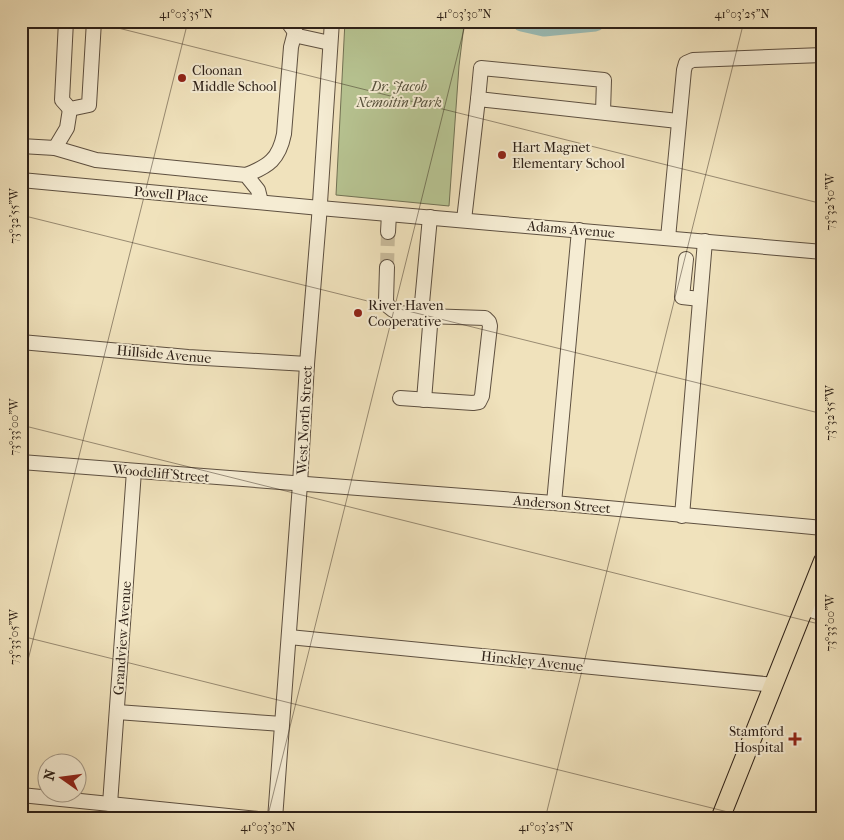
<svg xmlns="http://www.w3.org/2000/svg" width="844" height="840" viewBox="0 0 844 840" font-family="'IM FELL French Canon',serif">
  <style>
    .green { fill: #b7c492; stroke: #727254 }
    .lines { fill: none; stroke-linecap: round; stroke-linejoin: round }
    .river { stroke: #9bbdb7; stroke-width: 21 }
    .minor-tunnel { stroke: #c9bb9b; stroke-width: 14; stroke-dasharray: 14 7; stroke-linecap: butt }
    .minor-casing { stroke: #5e5040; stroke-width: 16 }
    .major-casing { stroke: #2d2017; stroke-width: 20 }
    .minor { stroke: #f5ecd3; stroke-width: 14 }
    .major { stroke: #f0e2bc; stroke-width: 18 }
    .ticks { fill: none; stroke: #2d2017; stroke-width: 1; stroke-opacity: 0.45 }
    .poi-dot { fill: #8f2418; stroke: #f5ecd3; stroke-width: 2 }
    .labels { text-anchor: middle; stroke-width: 4; stroke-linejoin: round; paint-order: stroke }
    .poi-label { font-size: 14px; fill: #2d2017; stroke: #f5ecd3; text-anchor: start }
    .park-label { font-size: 14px; font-style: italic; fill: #56513c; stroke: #f5ecd3 }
    .street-label { font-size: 14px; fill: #2d2017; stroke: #f5ecd3 }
    .neatline { fill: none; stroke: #2d2017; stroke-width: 2 }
    .ticks-label { font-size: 12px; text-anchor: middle; fill: #2d2017 }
  </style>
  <rect width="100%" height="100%" fill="#f0e2bc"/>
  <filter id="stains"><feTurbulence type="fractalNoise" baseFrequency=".004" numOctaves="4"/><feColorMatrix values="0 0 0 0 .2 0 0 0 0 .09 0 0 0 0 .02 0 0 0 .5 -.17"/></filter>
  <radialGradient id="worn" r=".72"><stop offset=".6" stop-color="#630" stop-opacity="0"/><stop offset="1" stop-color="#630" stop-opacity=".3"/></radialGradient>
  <polygon class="green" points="345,21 442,21 464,25 459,66 449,206 336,195"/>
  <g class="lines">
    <polyline class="river" points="522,21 544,26 595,21"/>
    <polyline class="minor-tunnel" points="387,267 388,232"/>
    <g class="minor-casing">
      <g id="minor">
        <polyline points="66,21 62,100 70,109 89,105 94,21"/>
        <polyline points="287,21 298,36 330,43"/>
        <polyline points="478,99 481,68 604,80 603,112"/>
        <polyline points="21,146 55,148 96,160 246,175 258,190 261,202"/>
        <polyline points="55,148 67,128 70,109"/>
        <path d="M246,175C269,166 279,159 284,134L291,47L295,32"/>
        <polyline points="21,180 320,208 823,252"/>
        <polyline points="464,220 478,99 678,121"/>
        <polyline points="388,232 389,214"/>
        <polyline points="668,238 684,70 686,63 693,60 823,55"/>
        <polyline points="686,259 682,297 700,299"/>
        <polyline points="387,267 386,301 388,306 393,310 400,313 426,316 485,318 489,322 490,326 482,396 479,402 473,403 400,398"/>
        <polyline points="21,342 188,357 307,364"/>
        <polyline points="424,400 430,326 422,303 430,217"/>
        <polyline points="21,462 554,503 823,528"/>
        <polyline points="554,503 579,230"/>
        <polyline points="682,516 705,241"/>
        <polyline points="805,608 823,614"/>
        <polyline points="289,637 775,685"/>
        <polyline points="117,712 282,724"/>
        <polyline points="21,795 258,819"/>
        <polyline points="110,804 134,471"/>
        <polyline points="275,819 300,484 307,364 319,218 332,21"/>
      </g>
    </g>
    <g class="major-casing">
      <polyline id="major" points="720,819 823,561"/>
    </g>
    <use href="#minor" class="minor"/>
    <use href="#major" class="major"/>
  </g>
  <path class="ticks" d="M90,21L823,204M21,215L823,414M21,425L823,625M21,636L756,819M21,688L188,21M267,819L466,21M545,819L744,21"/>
  <g class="poi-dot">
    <circle cx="182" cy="78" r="5"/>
    <circle cx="502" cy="155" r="5"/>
    <circle cx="358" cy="313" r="5"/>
    <path d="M792.5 731.5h5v5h5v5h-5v5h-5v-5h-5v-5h5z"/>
  </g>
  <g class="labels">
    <g class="poi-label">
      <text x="192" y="75">Cloonan<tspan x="192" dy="16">Middle School</tspan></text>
      <text x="512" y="152">Hart Magnet<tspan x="512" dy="16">Elementary School</tspan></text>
      <text x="368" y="310">River Haven<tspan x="368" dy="16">Cooperative</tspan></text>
      <text x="784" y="736" text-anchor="end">Stamford<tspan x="784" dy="16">Hospital</tspan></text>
    </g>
    <g class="park-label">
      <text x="399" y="91">Dr. Jacob<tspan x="399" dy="16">Nemoitin Park</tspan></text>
    </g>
    <g class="street-label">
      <text transform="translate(171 194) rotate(5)" y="5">Powell Place</text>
      <text transform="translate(571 229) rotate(5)" y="5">Adams Avenue</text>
      <text transform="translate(164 354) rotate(5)" y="5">Hillside Avenue</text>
      <text transform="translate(304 420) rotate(-87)" y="5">West North Street</text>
      <text transform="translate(161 473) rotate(5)" y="5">Woodcliff Street</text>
      <text transform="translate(562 504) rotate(5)" y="5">Anderson Street</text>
      <text transform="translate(122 638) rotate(-86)" y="5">Grandview Avenue</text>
      <text transform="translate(532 661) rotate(6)" y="5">Hinckley Avenue</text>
    </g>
  </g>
  <rect width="844" height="840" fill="none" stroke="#f0e2bc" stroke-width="55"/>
  <g transform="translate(62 778) rotate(284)"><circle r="24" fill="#f5ecd3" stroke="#a59a88"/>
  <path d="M0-4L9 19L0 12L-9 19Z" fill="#8f2418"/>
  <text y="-8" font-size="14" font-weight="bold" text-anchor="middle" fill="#2d2017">N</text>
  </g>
  <rect x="28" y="28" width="788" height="784" class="neatline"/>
  <g class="ticks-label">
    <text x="186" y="18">41°03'35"N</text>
    <text x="464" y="18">41°03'30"N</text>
    <text x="742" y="18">41°03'25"N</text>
    <text transform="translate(830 202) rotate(-90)" y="4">73°32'50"W</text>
    <text transform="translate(14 216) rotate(-90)" y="4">73°32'55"W</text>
    <text transform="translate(830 413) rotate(-90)" y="4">73°32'55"W</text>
    <text transform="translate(14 427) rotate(-90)" y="4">73°33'00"W</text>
    <text transform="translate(830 623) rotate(-90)" y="4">73°33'00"W</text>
    <text transform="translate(14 637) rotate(-90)" y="4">73°33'05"W</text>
    <text x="268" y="831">41°03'30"N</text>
    <text x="546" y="831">41°03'25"N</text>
  </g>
  <rect width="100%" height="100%" filter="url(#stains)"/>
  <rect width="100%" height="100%" fill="url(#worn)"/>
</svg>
